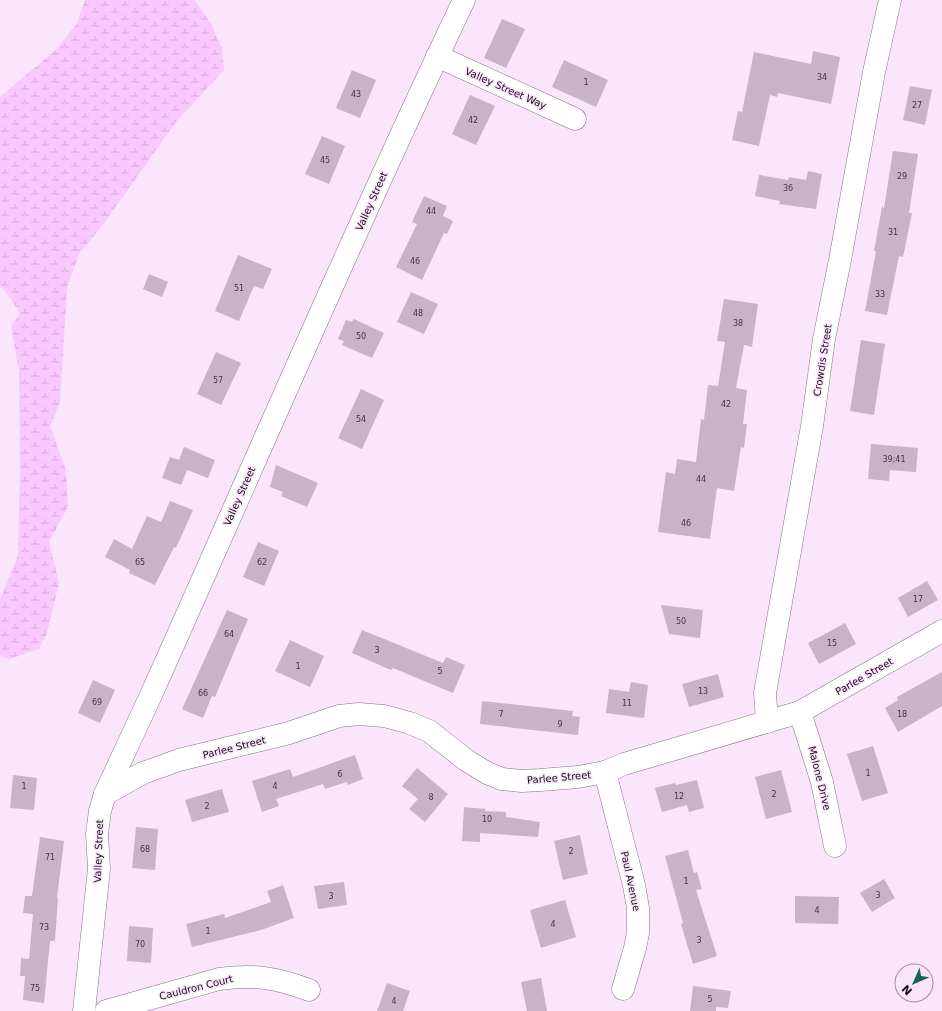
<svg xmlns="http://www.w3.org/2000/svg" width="942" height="1011" viewBox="0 0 942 1011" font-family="'DejaVu Sans',sans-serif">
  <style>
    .wetland { fill: url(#wetland-marsh) }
    .building { fill: #c8b3ca }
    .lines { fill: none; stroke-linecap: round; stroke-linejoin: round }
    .minor-casing { stroke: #847186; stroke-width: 23 }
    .minor { stroke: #fff; stroke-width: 22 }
    .labels { text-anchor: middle; stroke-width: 3; stroke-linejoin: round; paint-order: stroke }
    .number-label { font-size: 8px; fill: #423743 }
    .street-label { font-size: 10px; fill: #150e16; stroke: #fbe5fd }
  </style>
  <defs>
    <pattern id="wetland-marsh" width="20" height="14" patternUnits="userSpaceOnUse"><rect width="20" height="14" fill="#f9c8fe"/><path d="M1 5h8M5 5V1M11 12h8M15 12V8" fill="none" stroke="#d5abd9"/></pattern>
  </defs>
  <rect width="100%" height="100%" fill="#fbe5fd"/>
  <polygon class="wetland" points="85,0 195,0 211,24 222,48 224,70 176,122 105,222 79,254 67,288 60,402 50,426 66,470 68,507 49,542 59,583 47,633 39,649 9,659 0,656 0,600 18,555 20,469 19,371 11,327 20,313 6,292 0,286 0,97 57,49 77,23"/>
  <g class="building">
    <polygon points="502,19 525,29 506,68 484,58"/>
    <polygon points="813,51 840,57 831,104 778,93 777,97 770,95 759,146 732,140 738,111 742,112 754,52 811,64"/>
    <polygon points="564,60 608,80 596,107 552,87"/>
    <polygon points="352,70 376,80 360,118 336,108"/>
    <polygon points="910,86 932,90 925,125 903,120"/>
    <polygon points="470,95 495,106 476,145 452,134"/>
    <polygon points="322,136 345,146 329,184 305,174"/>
    <polygon points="893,151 918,154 909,213 912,213 903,257 899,256 887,315 865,311 876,251 874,251 882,207 884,208"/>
    <polygon points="808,171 822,174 816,209 779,204 780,201 755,196 759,175 788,180 789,177 806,180"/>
    <polygon points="424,196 447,206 443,216 453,221 447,234 444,233 422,280 396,267 417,224 412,222"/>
    <polygon points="238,255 272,269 263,289 254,286 239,321 215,311"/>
    <polygon points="149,274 168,282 162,297 143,289"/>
    <polygon points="411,292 438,304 424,334 397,322"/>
    <polygon points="724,299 758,304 752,347 744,345 736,388 747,390 743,424 747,424 744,448 741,447 734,491 717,488 710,539 658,532 666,472 675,474 677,459 696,462 701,419 704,420 708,385 718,386 725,342 717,341"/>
    <polygon points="354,319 384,333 372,358 342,345 344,341 338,339 346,320 352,322"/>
    <polygon points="861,340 885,344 874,415 850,411"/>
    <polygon points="216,352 241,363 221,405 197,394"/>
    <polygon points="361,389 384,400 362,449 338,438"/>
    <polygon points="871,444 918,448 916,472 890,470 889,481 868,479"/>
    <polygon points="184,447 215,460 208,478 187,470 181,485 162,478 170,457 179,460"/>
    <polygon points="276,465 318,483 307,507 281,496 283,492 270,487"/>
    <polygon points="170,501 193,510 176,548 174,547 155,585 129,573 130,570 105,557 114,539 132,549 147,516 161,522"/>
    <polygon points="258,542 279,551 264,586 243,577"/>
    <polygon points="927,581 938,600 908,617 898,598"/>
    <polygon points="661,605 703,610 700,638 669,634"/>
    <polygon points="227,610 248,619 215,697 212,696 203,718 182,709"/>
    <polygon points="845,623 856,644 819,664 808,643"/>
    <polygon points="362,630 443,663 446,657 465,665 453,693 393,668 391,670 352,653"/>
    <polygon points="290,640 324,656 310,687 275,671"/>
    <polygon points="942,672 942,706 898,732 885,708 898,700 897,697"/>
    <polygon points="718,674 724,697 689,707 682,684"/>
    <polygon points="93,680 115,690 100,723 78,713"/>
    <polygon points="631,682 648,685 644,718 606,713 609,689 629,692"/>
    <polygon points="482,701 573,711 572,716 580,717 578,735 480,724"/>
    <polygon points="873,746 888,793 862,801 847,754"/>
    <polygon points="355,755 363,779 348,785 347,782 325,789 323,784 276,799 279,806 262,812 252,781 290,769 293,777"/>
    <polygon points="417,768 448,794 425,822 409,809 418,799 402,786"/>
    <polygon points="781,770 792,812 766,819 755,777"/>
    <polygon points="13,775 37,778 34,810 10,808"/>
    <polygon points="697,780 704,808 689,812 687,805 662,812 655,788 675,783 676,785"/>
    <polygon points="222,789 229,812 192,822 185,800"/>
    <polygon points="464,807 486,809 485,811 506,812 506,817 540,822 538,837 480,833 480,842 462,841"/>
    <polygon points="136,827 158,829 155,870 132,868"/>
    <polygon points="580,835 588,874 563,880 554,841"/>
    <polygon points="40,837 64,841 57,898 58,898 55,941 50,941 44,1003 23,1000 25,976 20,976 21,958 29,959 33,914 23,913 25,896 32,896"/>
    <polygon points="688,850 694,873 697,872 702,889 696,890 717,956 693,964 681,924 683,923 665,856"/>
    <polygon points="884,879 895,898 872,912 860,893"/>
    <polygon points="344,882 347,905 318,909 314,886"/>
    <polygon points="283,885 294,918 261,930 192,947 186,924 224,914 225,918 271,902 267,891"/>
    <polygon points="795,896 839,897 838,924 795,923"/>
    <polygon points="565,900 576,937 541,948 530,910"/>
    <polygon points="129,926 153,928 151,963 127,961"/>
    <polygon points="541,978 547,1011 527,1011 521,982"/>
    <polygon points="387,983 410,991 403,1011 377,1011"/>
    <polygon points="693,986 731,991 728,1008 716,1007 716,1011 690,1011"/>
  </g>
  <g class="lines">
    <g class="minor-casing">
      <g id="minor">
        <polyline points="437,56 575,119"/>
        <polyline points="800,712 822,782 835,846"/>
        <polyline points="767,722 765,693 812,426 824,339 840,260 874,72 890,0"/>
        <polyline points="605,772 634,885 638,908 638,933 635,948 623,989"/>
        <polyline points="105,794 143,773 179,760 289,733 339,716 359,714 384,716 410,723 429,731 466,760 487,773 502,779 522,781 540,780 578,777 605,772 624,764 800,712 942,631"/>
        <path d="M84,1011L99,869L97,834L100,811L105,794C120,761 136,728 151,695C255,463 355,229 464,0"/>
        <path d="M106,1011L219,979C254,974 277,978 309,990"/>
      </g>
    </g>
    <use href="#minor" class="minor"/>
  </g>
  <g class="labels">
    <g class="number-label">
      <text x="822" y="80">34</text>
      <text x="586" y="85">1</text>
      <text x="356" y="97">43</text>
      <text x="917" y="108">27</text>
      <text x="473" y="123">42</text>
      <text x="325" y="163">45</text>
      <text x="902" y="179">29</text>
      <text x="788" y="191">36</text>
      <text x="431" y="214">44</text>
      <text x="893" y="235">31</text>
      <text x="415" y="264">46</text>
      <text x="239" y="291">51</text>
      <text x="880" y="297">33</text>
      <text x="418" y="316">48</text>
      <text x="738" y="326">38</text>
      <text x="361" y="339">50</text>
      <text x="218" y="383">57</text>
      <text x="726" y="407">42</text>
      <text x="361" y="422">54</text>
      <text x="894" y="462">39;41</text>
      <text x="701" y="482">44</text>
      <text x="686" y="526">46</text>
      <text x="140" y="565">65</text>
      <text x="262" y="565">62</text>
      <text x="918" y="602">17</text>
      <text x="681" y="624">50</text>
      <text x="229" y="637">64</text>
      <text x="832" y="646">15</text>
      <text x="377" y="653">3</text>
      <text x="298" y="669">1</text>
      <text x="440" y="674">5</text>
      <text x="703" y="694">13</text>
      <text x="203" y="696">66</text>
      <text x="97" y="705">69</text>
      <text x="627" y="706">11</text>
      <text x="501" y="717">7</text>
      <text x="902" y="717">18</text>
      <text x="560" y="727">9</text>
      <text x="868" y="776">1</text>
      <text x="340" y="777">6</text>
      <text x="24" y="789">1</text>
      <text x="275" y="789">4</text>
      <text x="774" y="797">2</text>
      <text x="679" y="799">12</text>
      <text x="431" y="800">8</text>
      <text x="207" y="809">2</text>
      <text x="487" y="822">10</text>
      <text x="145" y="852">68</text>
      <text x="571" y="854">2</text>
      <text x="50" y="860">71</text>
      <text x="686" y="884">1</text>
      <text x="878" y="898">3</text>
      <text x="331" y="899">3</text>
      <text x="817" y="913">4</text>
      <text x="553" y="927">4</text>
      <text x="44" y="930">73</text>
      <text x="208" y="934">1</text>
      <text x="699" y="943">3</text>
      <text x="140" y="947">70</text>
      <text x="35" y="991">75</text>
      <text x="710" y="1002">5</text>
      <text x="394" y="1004">4</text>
    </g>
    <g class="street-label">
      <text transform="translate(506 88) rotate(24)" y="4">Valley Street Way</text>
      <text transform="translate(371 201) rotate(-66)" y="4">Valley Street</text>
      <text transform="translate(822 360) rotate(-81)" y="4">Crowdis Street</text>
      <text transform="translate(239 496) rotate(-66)" y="4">Valley Street</text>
      <text transform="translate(864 676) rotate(-30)" y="4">Parlee Street</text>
      <text transform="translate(234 747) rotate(-14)" y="4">Parlee Street</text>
      <text transform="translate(559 777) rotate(-5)" y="4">Parlee Street</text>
      <text transform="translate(820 778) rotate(76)" y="4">Malone Drive</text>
      <text transform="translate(98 851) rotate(-88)" y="4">Valley Street</text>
      <text transform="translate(631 881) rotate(78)" y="4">Paul Avenue</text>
      <text transform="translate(196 987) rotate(-14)" y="4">Cauldron Court</text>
    </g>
  </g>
  <g transform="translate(914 983) rotate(225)"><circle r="19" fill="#fbe5fd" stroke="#9f8fa1"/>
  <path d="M0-3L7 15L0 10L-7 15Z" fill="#176259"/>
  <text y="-6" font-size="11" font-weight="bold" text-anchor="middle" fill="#150e16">N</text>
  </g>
</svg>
